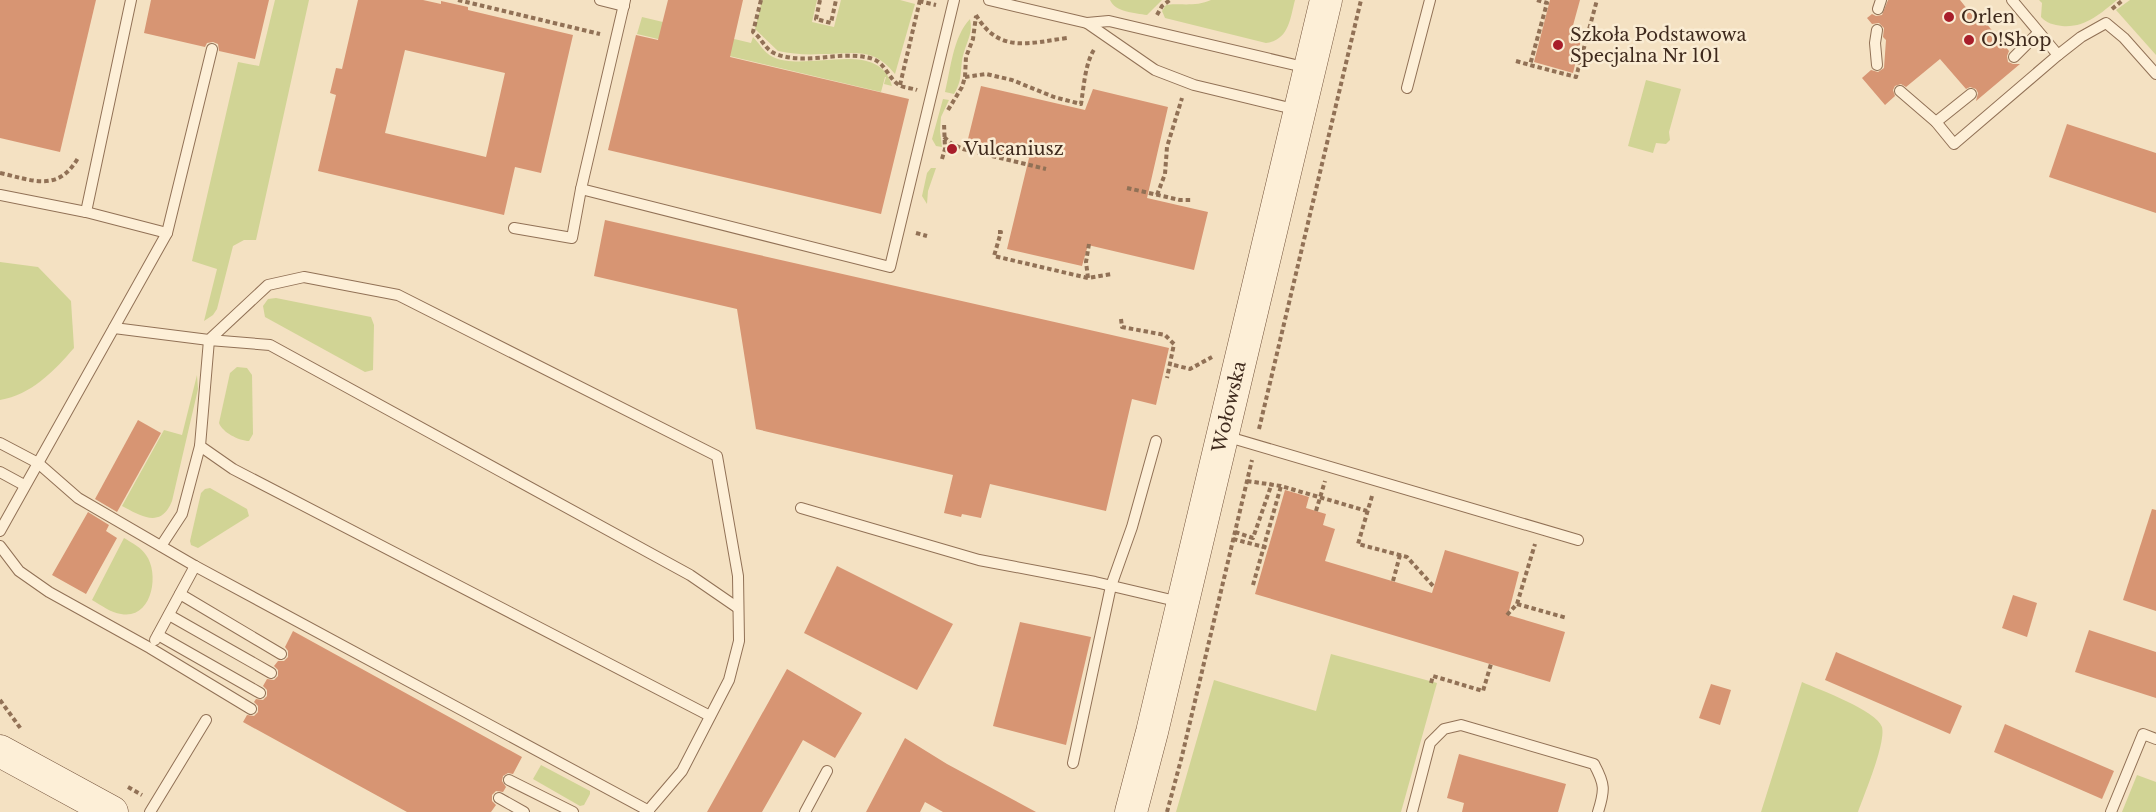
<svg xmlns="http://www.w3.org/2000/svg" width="2156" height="812" viewBox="0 0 2156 812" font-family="'Libre Baskerville',serif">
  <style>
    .green { fill: #d1d495 }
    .building { fill: #d79573; fill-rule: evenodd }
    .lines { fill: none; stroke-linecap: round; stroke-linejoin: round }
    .lane-casing { stroke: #917156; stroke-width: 12 }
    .secondary-casing { stroke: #73523a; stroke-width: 33 }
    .path { stroke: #917156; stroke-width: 4; stroke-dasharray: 4.5 3; stroke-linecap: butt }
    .lane { stroke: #fdefd7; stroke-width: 10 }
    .secondary { stroke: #fdefd7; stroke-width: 32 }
    .poi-dot { fill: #a81e2a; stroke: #faecd3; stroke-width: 2 }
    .labels { text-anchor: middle; stroke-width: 5; stroke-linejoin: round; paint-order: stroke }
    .poi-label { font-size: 18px; fill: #3f2a1d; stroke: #faecd3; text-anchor: start }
    .street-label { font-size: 18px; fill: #3f2a1d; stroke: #faecd3 }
  </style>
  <rect width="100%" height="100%" fill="#f4e1c2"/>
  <g class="green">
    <polygon points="275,0 309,0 256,240 244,240 233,246 217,309 213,315 204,321 217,269 192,261 238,62 259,66"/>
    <path d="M762,0H817L812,22L834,27L841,0H900L915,4L895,74C873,46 853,54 821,54C807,55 793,54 778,51L755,29Z"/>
    <path d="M1110,0H1162L1147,15C1135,13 1115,12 1110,0Z"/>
    <path d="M1211,0H1295C1290,19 1289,40 1266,43L1165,18L1162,11L1166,5C1182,3 1196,7 1211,0Z"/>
    <path d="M2039,0H2117C2100,14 2085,28 2062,26C2054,25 2046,23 2041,17L2042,3Z"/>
    <polygon points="2130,0 2156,0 2156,55 2116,10"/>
    <path d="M642,17L751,43L753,37C760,44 764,53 773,57C807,73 879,37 892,86L884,84L886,77H885L881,92L637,34Z"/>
    <path d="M970,19C973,32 968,39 964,52C959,68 964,78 954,94L945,92C951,68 953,37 970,19Z"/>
    <polygon points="1646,80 1681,89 1669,132 1670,140 1666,144 1656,143 1653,153 1628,146"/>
    <polygon points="943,99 949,100 941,117 940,131 942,147 936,146 932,139"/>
    <polygon points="931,168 936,168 928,191 927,204 922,196 927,173"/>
    <path d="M0,262L38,267L71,301L74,348C54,371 31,395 0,400Z"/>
    <polygon points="276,298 371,317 374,325 373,370 365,372 265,317 263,306 268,299"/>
    <path d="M237,367L247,368L252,375L253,434L249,441C239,441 222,432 219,423L230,373Z"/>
    <path d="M197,375L198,389L172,501C161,529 141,516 122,506L164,430L182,435Z"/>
    <polygon points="210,488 247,509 249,516 198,548 191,545 190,541 201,493 205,489"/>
    <path d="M124,538C132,543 141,547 146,555C160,574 152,620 121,614C111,613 101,605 92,600Z"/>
    <polygon points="1331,654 1437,683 1401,812 1176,812 1214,680 1316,711"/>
    <path d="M1802,682C1820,690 1876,710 1882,727C1886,743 1864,795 1858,812H1761Z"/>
    <polygon points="541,765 590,791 590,794 584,805 580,806 533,779"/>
    <polygon points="2137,775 2156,782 2156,812 2122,812"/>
  </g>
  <g class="building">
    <polygon points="0,0 96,0 60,152 0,138"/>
    <polygon points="151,0 269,0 255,59 219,51 218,44 213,42 207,43 205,47 144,33"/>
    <path d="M358,0H423L441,4V1L468,7V10L573,35L541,173L515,167L504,215L318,171L336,95L330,93L336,68L342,69ZM405,50L505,73L486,157L385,133Z"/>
    <polygon points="668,0 743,0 730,57 909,99 881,214 608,150 636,35 658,40"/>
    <polygon points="1550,0 1580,0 1572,29 1583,32 1573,73 1534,62"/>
    <polygon points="1888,0 1960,0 1972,15 1976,11 2009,51 2007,56 2008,62 2013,64 2020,64 1976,101 1978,93 1976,89 1970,87 1966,89 1940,59 1906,87 1901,84 1895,86 1893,90 1895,96 1885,105 1862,78 1871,70 1878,72 1884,68 1886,40 1883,37 1884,28 1879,23 1872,24 1867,18 1872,14 1876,16 1882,15"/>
    <polygon points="981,86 1085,110 1093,89 1168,107 1147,198 1208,212 1194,270 1088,245 1082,266 1007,249 1029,158 967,143"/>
    <polygon points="2067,124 2156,153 2156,213 2049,177"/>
    <polygon points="605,220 1169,348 1156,405 1132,399 1106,511 990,484 981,518 962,514 961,517 944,513 953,475 756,429 737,309 594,276"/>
    <polygon points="138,420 161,433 117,512 95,499"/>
    <polygon points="1285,490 1309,497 1306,508 1326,514 1323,525 1335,529 1325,561 1432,593 1445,550 1519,572 1508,615 1565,632 1550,682 1255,594"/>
    <polygon points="2152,509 2156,510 2156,611 2123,600"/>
    <polygon points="88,512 109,525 106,531 117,538 86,594 52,575"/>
    <polygon points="837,566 953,624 917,690 804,633"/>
    <polygon points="2013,595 2037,603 2027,637 2002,628"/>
    <polygon points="1020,622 1091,637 1066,745 993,726"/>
    <polygon points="2089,630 2156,652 2156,698 2075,672"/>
    <polygon points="293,631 522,757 513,774 508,773 503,776 502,781 506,787 503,792 496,791 492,795 492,801 496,805 491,812 407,812 243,722 247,715 254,716 258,712 258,706 254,702 256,699 263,700 267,696 267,690 263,686 267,679 274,680 278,676 278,670 274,666 278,661 284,661 288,657 288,651 285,647"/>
    <polygon points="1836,652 1962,706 1950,734 1825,680"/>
    <polygon points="787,669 862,713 835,758 803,740 762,812 707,812"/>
    <polygon points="1711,684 1731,690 1720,725 1699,718"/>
    <polygon points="2005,724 2114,771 2102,799 1994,752"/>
    <polygon points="905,738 947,764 1036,812 943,812 925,802 920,812 866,812"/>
    <polygon points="1459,754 1566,784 1558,812 1462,812 1464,803 1447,798"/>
  </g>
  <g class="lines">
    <g class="lane-casing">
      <g id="lane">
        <polyline points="600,0 624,6"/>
        <polyline points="989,0 1087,23 1109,21 1308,68"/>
        <polyline points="2012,0 2058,55 2081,37 2106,23 2124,38 2156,74"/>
        <polyline points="1878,9 1881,0"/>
        <polyline points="1087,23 1155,70 1194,85 1298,110"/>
        <polyline points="2014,57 2038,33"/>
        <polyline points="1877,65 1875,43 1877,30"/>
        <polyline points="1407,88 1430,0"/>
        <polyline points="1900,91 1936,122 1954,144 2058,55"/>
        <polyline points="1936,122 1971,94"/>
        <polyline points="581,189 890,267 954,0"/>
        <polyline points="0,195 86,212 167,233"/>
        <polyline points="86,212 131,0"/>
        <polyline points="514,228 572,238 581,189 625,0"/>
        <polyline points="114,328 209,340 268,285 304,277 398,295 717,456 738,576 739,641 729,680 682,771 647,812"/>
        <polyline points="1225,436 1578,540"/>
        <polyline points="0,443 38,463 78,498 195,566 649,811"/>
        <polyline points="0,472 24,485"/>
        <polyline points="801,508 979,560 1095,582 1180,602"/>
        <polyline points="0,531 167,233 212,49"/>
        <polyline points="0,546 19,571 49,592 150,648 251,709"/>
        <polyline points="161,546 182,514 200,446"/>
        <polyline points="180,594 281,654"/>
        <polyline points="169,615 271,673"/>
        <polyline points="158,635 260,693"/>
        <polyline points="155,640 195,566"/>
        <polyline points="710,716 233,469 200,446 209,340 270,345 690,575 738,608"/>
        <polyline points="1073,763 1111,586 1132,527 1156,441"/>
        <polyline points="509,780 573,812"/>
        <polyline points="499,798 524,812"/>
        <polyline points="150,812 206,720"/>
        <polyline points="805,812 827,771"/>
        <path d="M1412,812L1430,743L1444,729L1461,725L1594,764C1605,784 1605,790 1598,812"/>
        <polyline points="2111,812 2143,734 2156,739"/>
      </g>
    </g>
    <g class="secondary-casing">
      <g id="secondary">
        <polyline points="0,751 112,812"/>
        <path id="s1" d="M1131,812L1152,732L1326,0"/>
      </g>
    </g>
    <g class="path">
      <polyline points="458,0 600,34"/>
      <path d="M761,0L753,32C762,38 764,49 776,54C807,66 842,49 873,59C886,64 888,78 899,85C904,88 912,88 917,90"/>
      <polyline points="820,0 816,19 831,23 836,0"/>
      <polyline points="1537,0 1547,3 1530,65 1576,77 1597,0"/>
      <polyline points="919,1 936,5"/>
      <polyline points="2112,9 2123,0"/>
      <path d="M976,15C999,54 1029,43 1067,38"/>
      <polyline points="1157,15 1162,6 1170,0"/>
      <polyline points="1516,61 1530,65"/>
      <path d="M965,77L986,74L1012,80L1054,97L1081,104C1084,86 1085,63 1095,48"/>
      <polyline points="900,85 920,0"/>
      <polyline points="948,110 962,87 965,77 966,57 973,39 976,16"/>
      <polyline points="944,137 952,144 963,149 1046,169"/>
      <polyline points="942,159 945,149 944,123"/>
      <path d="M0,173C32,180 58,193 78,158"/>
      <polyline points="1127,188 1180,200 1191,200"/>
      <polyline points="1157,195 1165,174 1167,147 1182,98"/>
      <polyline points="998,232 1001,232 994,256 1088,278 1112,274"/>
      <polyline points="916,233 927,236"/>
      <polyline points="1088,278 1086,262 1089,244"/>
      <polyline points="1121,319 1122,327 1165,335 1174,344 1167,378"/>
      <polyline points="1174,365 1190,369 1212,357"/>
      <polyline points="1259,429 1361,0"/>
      <polyline points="1247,481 1281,486 1367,511"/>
      <polyline points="1372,496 1358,544 1407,557 1434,587"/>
      <polyline points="1316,511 1325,481"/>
      <polyline points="1235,532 1253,538 1272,483"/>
      <polyline points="1233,539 1268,548"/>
      <polyline points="1393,581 1400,555"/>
      <polyline points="1253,585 1281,486"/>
      <polyline points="1517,604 1567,618"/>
      <polyline points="1507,615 1517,604 1535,544"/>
      <polyline points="1431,683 1433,676 1483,691 1491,664"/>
      <polyline points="0,700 21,729"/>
      <polyline points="128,787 142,795"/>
      <polyline points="1167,812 1182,756 1252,460"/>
    </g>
    <use href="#lane" class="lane"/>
    <use href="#secondary" class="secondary"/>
  </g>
  <g class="poi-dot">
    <circle cx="1949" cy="17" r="6"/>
    <circle cx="1969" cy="40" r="6"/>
    <circle cx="1558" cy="45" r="6"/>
    <circle cx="952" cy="149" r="6"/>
  </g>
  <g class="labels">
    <g class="poi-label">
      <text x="1961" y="23">Orlen</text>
      <text x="1570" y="41">Szkoła Podstawowa<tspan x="1570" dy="21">Specjalna Nr 101</tspan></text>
      <text x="1981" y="46">O!Shop</text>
      <text x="964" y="155">Vulcaniusz</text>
    </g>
    <g class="street-label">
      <text dy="6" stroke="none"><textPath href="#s1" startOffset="417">Wołowska</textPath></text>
    </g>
  </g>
</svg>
